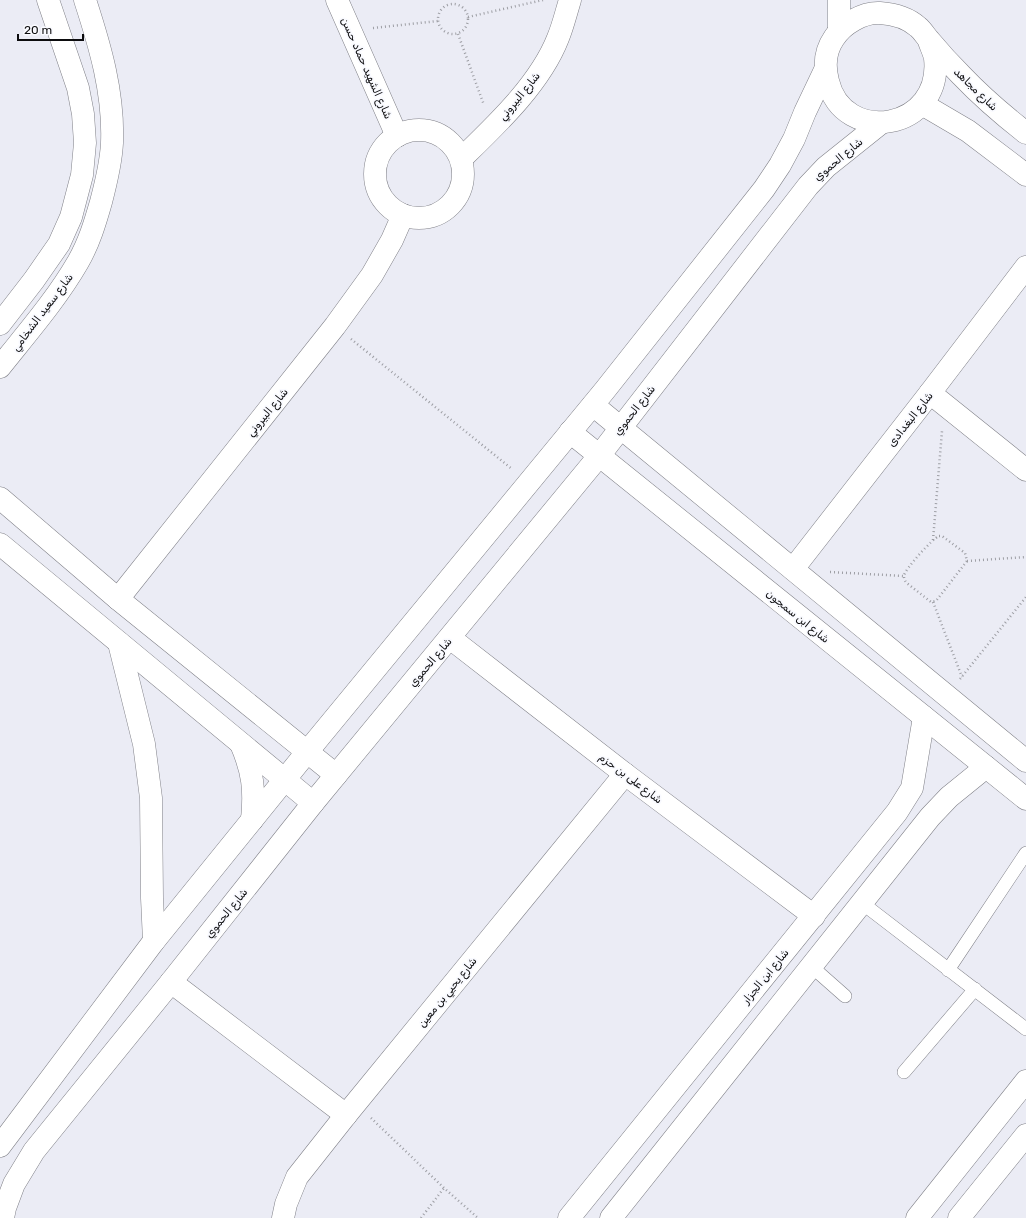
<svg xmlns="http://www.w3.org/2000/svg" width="1026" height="1218" viewBox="0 0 1026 1218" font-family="Rubik,Vazirmatn,sans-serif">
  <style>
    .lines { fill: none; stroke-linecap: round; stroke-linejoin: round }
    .lane-casing { stroke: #808188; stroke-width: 14 }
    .street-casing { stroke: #808188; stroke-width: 23 }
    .secondary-casing { stroke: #808188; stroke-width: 23 }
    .path { stroke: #9d9ea4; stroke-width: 2.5; stroke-dasharray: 1 3; stroke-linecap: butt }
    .lane { stroke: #fff; stroke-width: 13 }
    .street { stroke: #fff; stroke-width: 22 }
    .secondary { stroke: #fff; stroke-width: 22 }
    .labels { text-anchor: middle; stroke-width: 3.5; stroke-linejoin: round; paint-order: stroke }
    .street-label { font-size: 11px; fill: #0c0c0e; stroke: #f9faff }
  </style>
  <rect width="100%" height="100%" fill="#ebecf5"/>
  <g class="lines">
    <g class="lane-casing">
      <g id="lane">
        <polyline points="862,903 1026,1029"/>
        <polyline points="811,966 845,996"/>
        <polyline points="948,970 1026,853"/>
        <polyline points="904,1072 975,989"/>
      </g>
    </g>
    <g class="street-casing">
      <g id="street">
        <polyline points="337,0 397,136"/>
        <circle cx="419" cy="174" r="44"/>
        <path d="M461,159C496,125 540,84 558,38C563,26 566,13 570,0"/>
        <polyline points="0,324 34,280 59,244 71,217 82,175 85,143 83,114 78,88 48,0"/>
        <path d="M0,367C27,333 56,300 78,262C89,243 95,223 101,202C106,183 111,163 112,143C114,93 100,46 85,0"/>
        <polyline points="930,393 1026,470"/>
        <polyline points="593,405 1026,761"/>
        <polyline points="570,432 1026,799"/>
        <polyline points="0,498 118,599 336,775"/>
        <polyline points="0,544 313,803"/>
        <polyline points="793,569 930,393 1026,267"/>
        <polyline points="118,599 335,326 372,275 392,240 403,215"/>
        <polyline points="450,638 625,774 814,916"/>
        <polyline points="119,643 144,744 151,798 152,898 154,941"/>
        <polyline points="171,982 346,1115"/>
        <polyline points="283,1218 286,1204 297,1177 346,1115 625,774"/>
        <polyline points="569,1218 897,812 912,788 924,717"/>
        <polyline points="611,1218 930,817 949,797 986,767"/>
        <polyline points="917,1218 1026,1081"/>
        <polyline points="959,1218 1026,1135"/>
      </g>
    </g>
    <g class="secondary-casing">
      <g id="secondary">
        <polyline points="839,0 839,31"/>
        <path d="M929,41C931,47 934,53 935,58C943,131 843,146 828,81C824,66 825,51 834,38C843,24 863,12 880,13C894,14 908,18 918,27C923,31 926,37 930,41C940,53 950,64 961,75C981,96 1003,115 1026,133"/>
        <polyline points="922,104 968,131 1026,175"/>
        <path d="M241,744C253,772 255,790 252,820"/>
        <polyline points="0,1146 154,941 307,752 605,390 764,189 780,165 794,139 805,112 825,70"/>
        <polyline points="3,1218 5,1208 14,1184 34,1151 171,982 313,803 599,456 808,186 826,167 881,123"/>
      </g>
    </g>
    <g class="path">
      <circle cx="453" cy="19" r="15"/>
      <polyline points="468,17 543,0"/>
      <polyline points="373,28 438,21"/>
      <polyline points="458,34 484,105"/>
      <polyline points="351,339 512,469"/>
      <path d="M939,536H942L965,553L967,561L936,601L931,602L908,584C905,582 904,579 904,576C904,570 933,538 939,536Z"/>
      <polyline points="933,540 942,431"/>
      <polyline points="967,561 1026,557"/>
      <polyline points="830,572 904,576"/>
      <polyline points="933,602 962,677"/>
      <polyline points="960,679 1026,597"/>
      <polyline points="371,1118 444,1188 478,1218"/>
      <polyline points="421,1218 444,1188"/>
    </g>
    <use href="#lane" class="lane"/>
    <use href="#street" class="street"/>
    <use href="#secondary" class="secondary"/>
  </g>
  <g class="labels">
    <g class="street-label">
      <text transform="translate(367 68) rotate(66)" y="4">شارع الشهيد حماد حسن</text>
      <text transform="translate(976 89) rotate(44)" y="4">شارع مجاهد</text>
      <text transform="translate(519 96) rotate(-51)" y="4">شارع البيروني</text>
      <text transform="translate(838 159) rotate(-40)" y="4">شارع الحموي</text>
      <text transform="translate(42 312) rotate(-53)" y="4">شارع سعيد الشخامي</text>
      <text transform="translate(634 410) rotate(-52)" y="4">شارع الحموي</text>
      <text transform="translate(267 412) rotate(-51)" y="4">شارع البيروني</text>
      <text transform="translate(910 419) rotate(-52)" y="4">شارع البغدادى</text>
      <text transform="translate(798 616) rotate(39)" y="4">شارع ابن سمجون</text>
      <text transform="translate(430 662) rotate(-50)" y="4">شارع الحموي</text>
      <text transform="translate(631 778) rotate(37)" y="4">شارع على بن حزم</text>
      <text transform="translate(226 913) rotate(-51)" y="4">شارع الحموي</text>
      <text transform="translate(765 976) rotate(-51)" y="4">شارع ابن الجزار</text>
      <text transform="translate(447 992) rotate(-51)" y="4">شارع يحيي بن معين</text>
    </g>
  </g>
  <path d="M18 34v6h65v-6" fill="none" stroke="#0c0c0e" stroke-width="2"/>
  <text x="24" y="34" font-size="12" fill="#0c0c0e" stroke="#f9faff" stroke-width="3" paint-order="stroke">20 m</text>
</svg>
